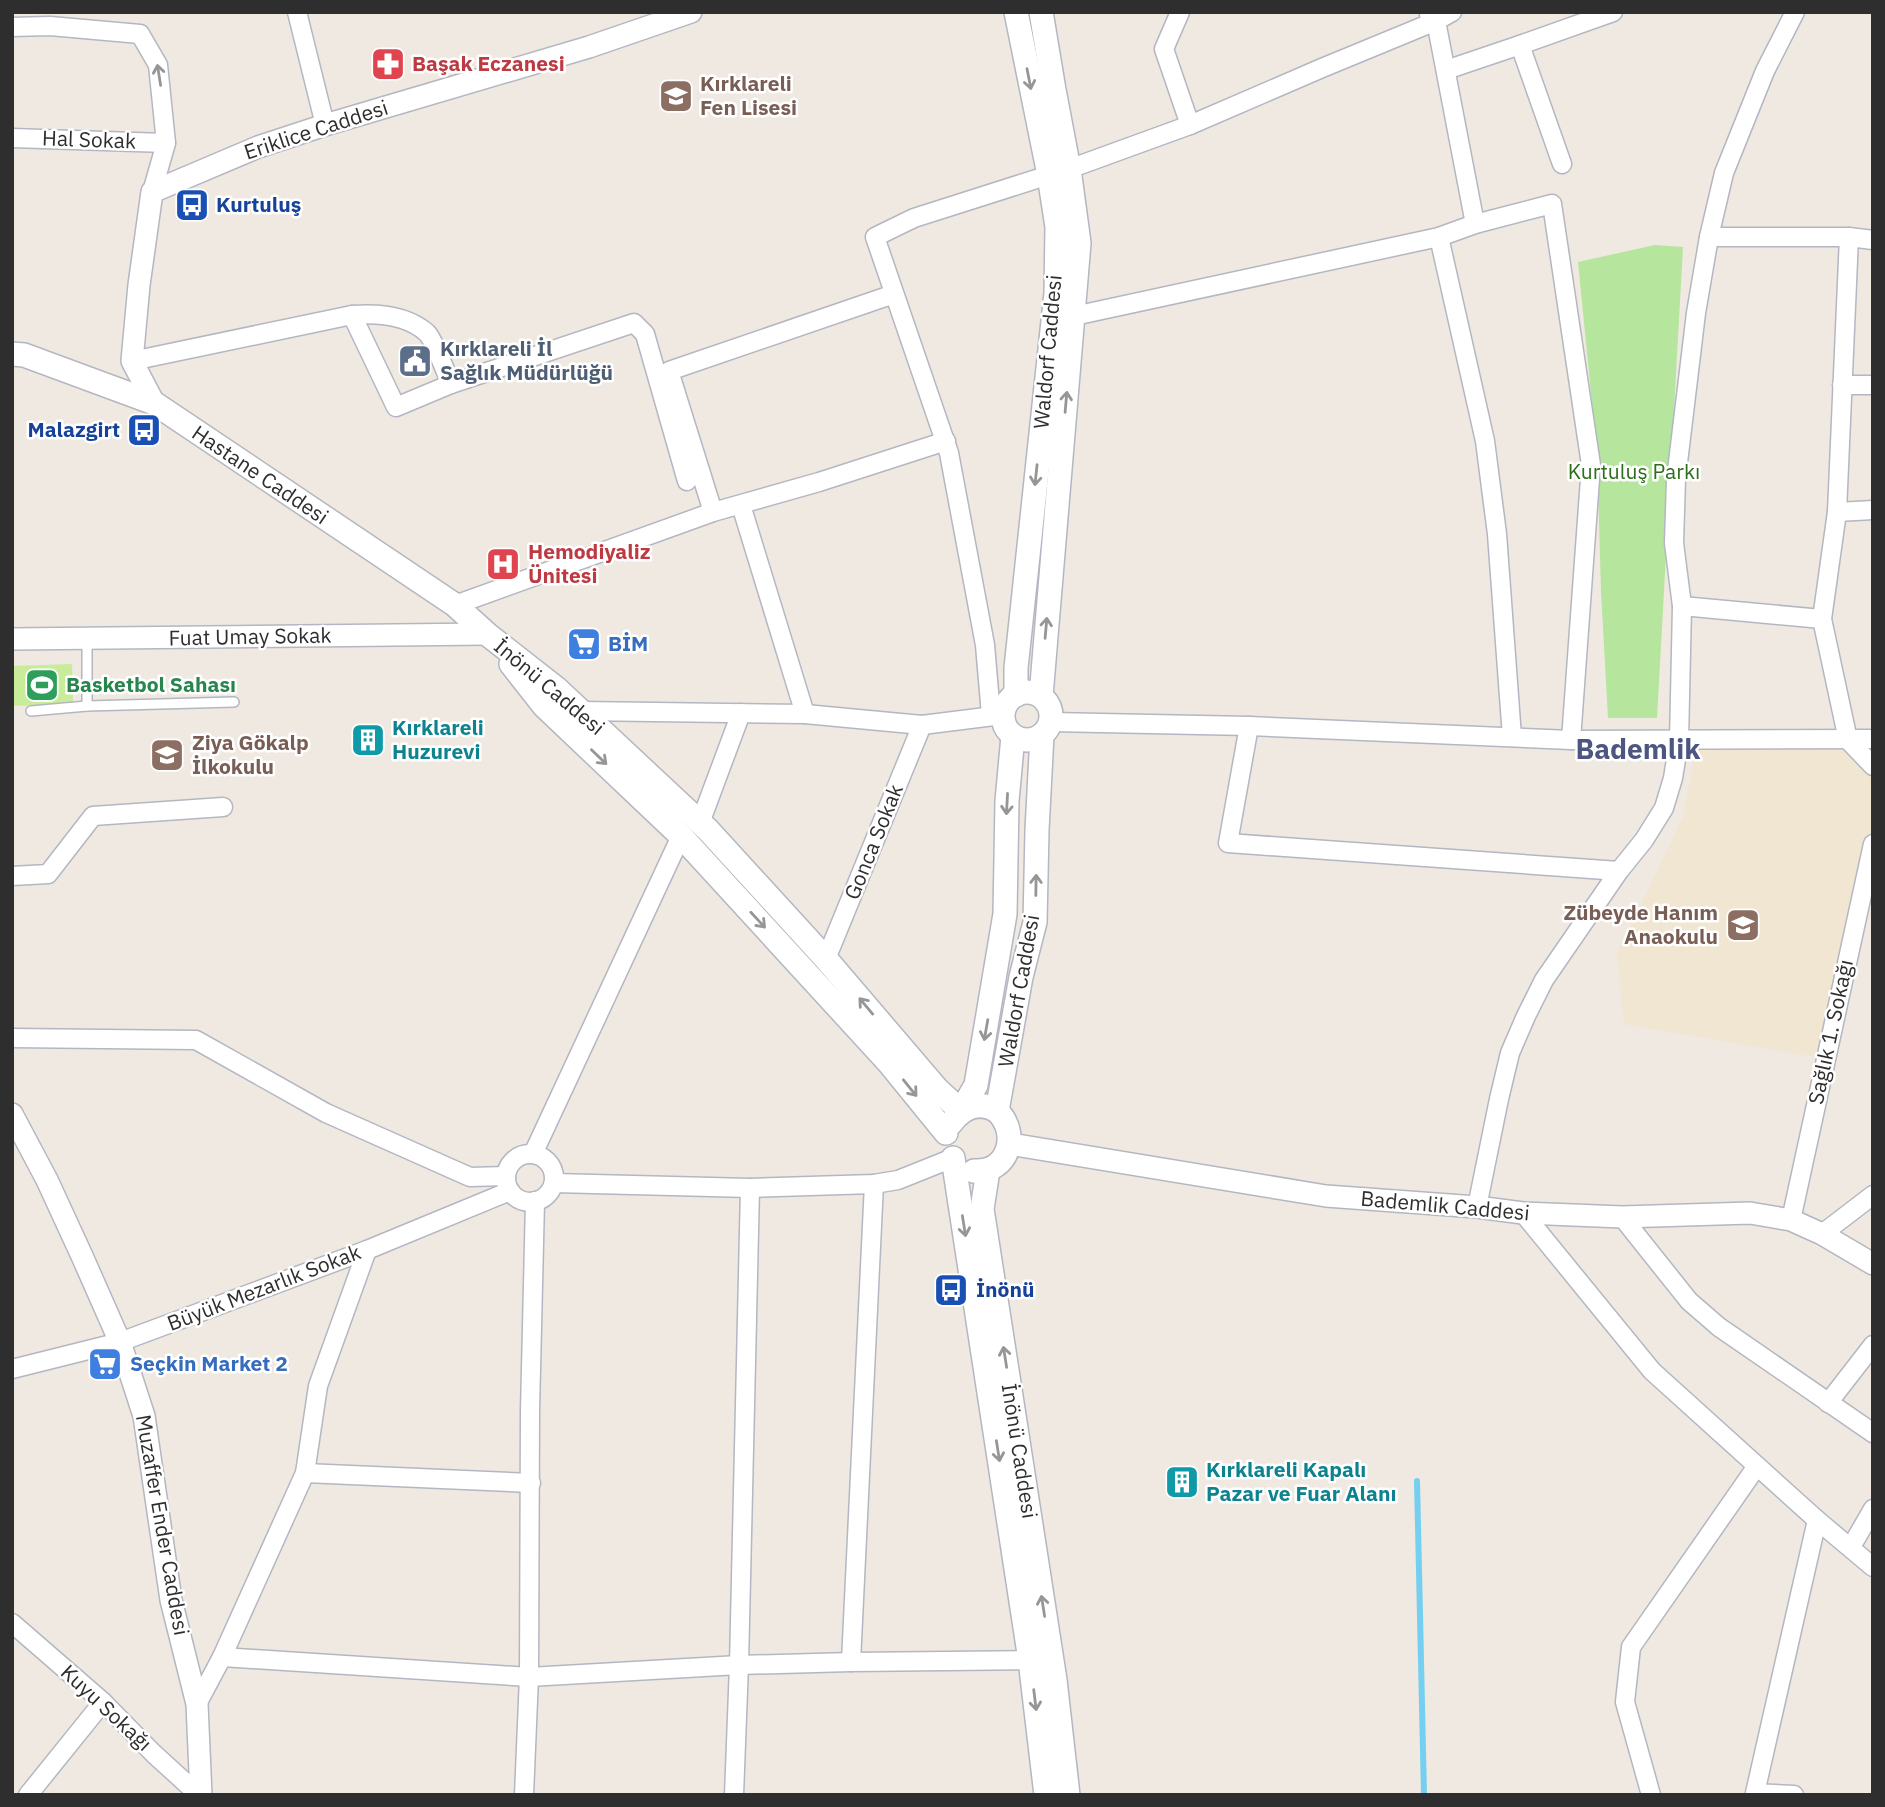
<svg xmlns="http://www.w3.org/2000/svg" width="1885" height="1807" viewBox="0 0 1885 1807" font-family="'IBM Plex Sans',sans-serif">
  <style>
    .education { fill: #f0e6d1 }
    .green { fill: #b6e59e }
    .pitch { fill: #c9ec9a }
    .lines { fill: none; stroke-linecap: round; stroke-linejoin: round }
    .stream { stroke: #75cff0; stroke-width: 6 }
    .service-casing { stroke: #b4b7c1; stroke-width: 12 }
    .minor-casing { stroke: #b4b7c1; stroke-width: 21 }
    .tertiary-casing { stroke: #b4b7c1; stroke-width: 24 }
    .secondary-casing { stroke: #b4b7c1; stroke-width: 26 }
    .service { stroke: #fff; stroke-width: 9 }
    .minor { stroke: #fff; stroke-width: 18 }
    .tertiary { stroke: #fff; stroke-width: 21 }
    .secondary { stroke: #fff; stroke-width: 23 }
    .oneway { stroke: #969696 }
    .labels { text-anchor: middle; stroke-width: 5; stroke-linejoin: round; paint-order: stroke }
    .health-label { font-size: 21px; font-weight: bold; fill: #be3a42; stroke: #fff; text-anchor: start }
    .education-label { font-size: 21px; font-weight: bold; fill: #785e54; stroke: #fff; text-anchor: start }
    .street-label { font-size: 21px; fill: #2e2e2e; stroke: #fff }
    .transit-label { font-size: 21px; font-weight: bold; fill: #164399; stroke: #fff; text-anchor: start }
    .service-label { font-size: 21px; font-weight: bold; fill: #4e5e75; stroke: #fff; text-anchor: start }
    .park-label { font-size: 21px; fill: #2c6e1b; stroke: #fff }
    .shop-label { font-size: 21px; font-weight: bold; fill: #366cbe; stroke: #fff; text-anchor: start }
    .leisure-label { font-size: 21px; font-weight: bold; fill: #27864d; stroke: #fff; text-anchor: start }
    .culture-label { font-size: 21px; font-weight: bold; fill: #0d838f; stroke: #fff; text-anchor: start }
    .district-label { font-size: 28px; font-weight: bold; fill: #4d5680; stroke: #fff }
  </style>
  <rect width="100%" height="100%" fill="#efe9e1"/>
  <polygon class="education" points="1848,740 1873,766 1873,844 1826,1059 1624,1024 1617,954 1684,815 1697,741"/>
  <polygon class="green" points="1655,245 1683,247 1657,718 1608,718 1601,591 1597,453 1578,262"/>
  <polygon class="pitch" points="72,664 73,704 12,706 12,666"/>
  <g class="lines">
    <polyline class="stream" points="1417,1481 1424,1795"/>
    <g class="service-casing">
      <g id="service">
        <polyline points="87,706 87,638"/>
        <polyline points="31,711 87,706 234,702"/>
      </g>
    </g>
    <g class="minor-casing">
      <g id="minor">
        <polyline points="297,12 325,125"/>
        <polyline points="1180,12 1164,49 1190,125"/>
        <polyline points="1429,15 1436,21 1475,224"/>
        <polyline points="12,27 50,26 140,34 158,65 166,143 152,192"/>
        <polyline points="1446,70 1520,45"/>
        <polyline points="12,138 166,143"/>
        <polyline points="1562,164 1520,45 1613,12"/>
        <polyline points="1069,169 1190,125 1322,68 1436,21 1452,12"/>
        <polyline points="1439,237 1485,441 1497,534 1512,737"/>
        <polyline points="1709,237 1849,237 1873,240"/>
        <path d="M352,315C377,313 407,315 427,333C434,340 446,373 451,384"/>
        <polyline points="1074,316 1439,237 1475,224 1552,204 1591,465 1571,740"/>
        <polyline points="132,361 352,315 396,407 451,384 634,323 645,334 687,481"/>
        <polyline points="1842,385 1873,385"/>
        <polyline points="741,505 805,714"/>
        <polyline points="713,512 669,371 894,294"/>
        <polyline points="1837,512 1873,510"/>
        <polyline points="455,605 713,512 819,482 946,441"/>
        <polyline points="1682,606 1822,619"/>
        <polyline points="580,711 805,714 922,725 1002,715"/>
        <polyline points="991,715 985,645 949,453 875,237 914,218 1049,175"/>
        <polyline points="1051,722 1249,726 1571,740 1873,739"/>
        <polyline points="1249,726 1228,843 1619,871"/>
        <polyline points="1848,740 1822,619 1837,512 1849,237"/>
        <polyline points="1848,740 1873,766"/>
        <polyline points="700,823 741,713"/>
        <polyline points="12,876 48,874 93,816 223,807"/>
        <polyline points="826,959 922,725"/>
        <polyline points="12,1038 196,1040 326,1113 470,1177 506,1176"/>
        <circle cx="530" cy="1178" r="24"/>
        <polyline points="533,1154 681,836"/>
        <polyline points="554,1183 750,1188 874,1184 898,1180 953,1158"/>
        <polyline points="1477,1207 1499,1099 1510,1053 1526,1016 1544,980 1619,871 1644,840 1664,808 1673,778 1679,741 1682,606 1674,543 1676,479 1696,313 1709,237 1724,173 1765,71 1795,12"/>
        <polyline points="1523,1213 1652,1371 1817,1520 1873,1567"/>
        <polyline points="1622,1217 1689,1301 1719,1327 1873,1433"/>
        <polyline points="1791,1220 1873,844"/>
        <polyline points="1822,1234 1873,1195"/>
        <polyline points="12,1369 120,1342 367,1250 510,1191"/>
        <polyline points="1828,1403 1873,1345"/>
        <polyline points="305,1473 531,1483"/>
        <polyline points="1851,1547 1873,1509"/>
        <polyline points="12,1623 103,1702 154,1754 199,1795"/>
        <polyline points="222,1657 529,1677 739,1665 851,1662 1030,1660"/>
        <polyline points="851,1662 874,1184"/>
        <polyline points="197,1704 222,1657 305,1473 318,1386 367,1250"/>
        <polyline points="28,1795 103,1702"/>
        <polyline points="524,1795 529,1677 530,1411 535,1201"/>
        <polyline points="734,1795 739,1665 750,1188"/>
        <polyline points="1651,1795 1625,1702 1631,1647 1757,1466"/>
        <polyline points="1794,1795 1755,1793 1817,1520"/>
      </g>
    </g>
    <g class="tertiary-casing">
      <g id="tertiary">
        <polyline points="154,403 132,361 139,285 152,192 258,147 325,125 589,47 691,12"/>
        <polyline points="12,639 487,634"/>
        <polyline points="12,1114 47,1180 82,1256 120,1342 144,1416 171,1600 197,1704 201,1795"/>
        <polyline points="1010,1144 1326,1196 1477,1207 1523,1213 1622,1217 1750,1213 1791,1220 1822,1234 1873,1264"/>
      </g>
    </g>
    <g class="secondary-casing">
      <g id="secondary">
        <polyline points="12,354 24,355 154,403 455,605 487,634 556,688 708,830 826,959 937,1089 961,1111"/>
        <polyline points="511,664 544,706 681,836 889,1063 946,1133"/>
        <circle cx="1027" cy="716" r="24"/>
        <polyline points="1016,695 1016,668 1056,293 1057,227 1049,175 1016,12"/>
        <polyline points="1041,696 1079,243 1069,169 1054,90 1041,12"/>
        <polyline points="961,1111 976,1085 1005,914 1007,801 1013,736"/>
        <path d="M951,1123C963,1107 979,1100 997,1111"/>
        <polyline points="953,1158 1030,1660 1046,1795"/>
        <polyline points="988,1170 982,1209 1055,1680 1068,1795"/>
        <path d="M974,1171C1009,1173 1020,1133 997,1111L1021,977L1035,922L1037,830L1042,735"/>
      </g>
    </g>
    <use href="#service" class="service"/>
    <use href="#minor" class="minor"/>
    <use href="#tertiary" class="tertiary"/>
    <use href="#secondary" class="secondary"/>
  </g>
  <defs><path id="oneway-shaft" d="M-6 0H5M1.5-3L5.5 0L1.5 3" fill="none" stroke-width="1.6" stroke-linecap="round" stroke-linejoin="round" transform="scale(1.75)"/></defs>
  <g class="oneway">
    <use href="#oneway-shaft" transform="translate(159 75) rotate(-99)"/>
    <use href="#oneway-shaft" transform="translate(1029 79) rotate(79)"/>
    <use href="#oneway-shaft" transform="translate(1066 402) rotate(-85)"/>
    <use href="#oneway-shaft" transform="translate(1036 475) rotate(96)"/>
    <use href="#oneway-shaft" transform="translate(1046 628) rotate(-85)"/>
    <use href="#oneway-shaft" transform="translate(599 757) rotate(44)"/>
    <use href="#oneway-shaft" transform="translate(1007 804) rotate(93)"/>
    <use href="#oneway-shaft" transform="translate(1036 885) rotate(-89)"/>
    <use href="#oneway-shaft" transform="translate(758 920) rotate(47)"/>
    <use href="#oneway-shaft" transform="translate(866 1006) rotate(-130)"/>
    <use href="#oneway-shaft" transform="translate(986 1030) rotate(100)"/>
    <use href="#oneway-shaft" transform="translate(910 1088) rotate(51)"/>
    <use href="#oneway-shaft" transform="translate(964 1226) rotate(81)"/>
    <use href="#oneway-shaft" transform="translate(1005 1357) rotate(-99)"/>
    <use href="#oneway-shaft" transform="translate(998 1451) rotate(81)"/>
    <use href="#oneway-shaft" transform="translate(1043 1606) rotate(-99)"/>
    <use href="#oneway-shaft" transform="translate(1035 1700) rotate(83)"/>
  </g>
  <defs>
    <g id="pharmacy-square" transform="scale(1.75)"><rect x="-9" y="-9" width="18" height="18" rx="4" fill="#e0444e" stroke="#fff"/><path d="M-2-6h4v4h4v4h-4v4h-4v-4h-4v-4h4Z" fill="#fff"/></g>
    <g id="school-square" transform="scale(1.75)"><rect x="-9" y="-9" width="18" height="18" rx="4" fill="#8d6e63" stroke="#fff"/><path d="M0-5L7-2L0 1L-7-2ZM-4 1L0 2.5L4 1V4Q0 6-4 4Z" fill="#fff"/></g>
    <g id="bus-square" transform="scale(1.75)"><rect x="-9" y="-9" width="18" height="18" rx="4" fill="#1a4fb4" stroke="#fff"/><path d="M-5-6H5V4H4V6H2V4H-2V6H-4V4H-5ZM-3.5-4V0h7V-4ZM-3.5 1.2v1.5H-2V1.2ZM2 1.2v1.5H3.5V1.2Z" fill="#fff"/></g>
    <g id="civic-square" transform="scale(1.75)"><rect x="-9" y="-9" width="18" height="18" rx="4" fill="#5c6f8a" stroke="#fff"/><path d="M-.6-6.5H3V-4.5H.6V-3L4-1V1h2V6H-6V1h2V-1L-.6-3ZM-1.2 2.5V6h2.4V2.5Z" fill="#fff"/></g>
    <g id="hospital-square" transform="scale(1.75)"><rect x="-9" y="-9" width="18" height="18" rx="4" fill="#e0444e" stroke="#fff"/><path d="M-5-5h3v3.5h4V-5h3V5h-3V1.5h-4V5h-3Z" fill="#fff"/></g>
    <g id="supermarket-square" transform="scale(1.75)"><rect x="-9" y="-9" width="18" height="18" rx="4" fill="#3f7fe0" stroke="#fff"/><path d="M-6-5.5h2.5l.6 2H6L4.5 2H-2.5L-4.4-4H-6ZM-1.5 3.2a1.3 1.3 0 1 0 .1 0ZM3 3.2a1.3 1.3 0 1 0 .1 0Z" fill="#fff"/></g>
    <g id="stadium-square" transform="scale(1.75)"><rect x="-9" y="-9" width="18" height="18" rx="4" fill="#2e9e5b" stroke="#fff"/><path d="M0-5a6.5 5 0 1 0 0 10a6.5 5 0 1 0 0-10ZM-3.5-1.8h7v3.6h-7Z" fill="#fff"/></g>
    <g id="building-square" transform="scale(1.75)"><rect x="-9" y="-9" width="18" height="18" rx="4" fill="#0f9aa8" stroke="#fff"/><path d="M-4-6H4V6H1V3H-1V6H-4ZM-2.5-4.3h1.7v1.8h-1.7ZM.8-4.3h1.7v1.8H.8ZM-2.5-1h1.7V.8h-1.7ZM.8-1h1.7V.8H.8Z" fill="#fff"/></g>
  </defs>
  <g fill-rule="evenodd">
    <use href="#pharmacy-square" x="388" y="64"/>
    <use href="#school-square" x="676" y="96"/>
    <use href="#bus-square" x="192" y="205"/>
    <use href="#civic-square" x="415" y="361"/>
    <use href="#bus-square" x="144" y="430"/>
    <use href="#hospital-square" x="503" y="564"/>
    <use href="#supermarket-square" x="584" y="644"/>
    <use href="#stadium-square" x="42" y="685"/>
    <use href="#building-square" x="368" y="740"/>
    <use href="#school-square" x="167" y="755"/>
    <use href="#school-square" x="1743" y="925"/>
    <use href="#bus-square" x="951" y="1290"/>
    <use href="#supermarket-square" x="105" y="1364"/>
    <use href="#building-square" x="1182" y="1482"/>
  </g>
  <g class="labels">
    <g class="health-label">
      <text x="412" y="71">Başak Eczanesi</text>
      <text x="528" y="559">Hemodiyaliz<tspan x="528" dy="24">Ünitesi</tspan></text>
    </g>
    <g class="education-label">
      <text x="700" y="91">Kırklareli<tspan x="700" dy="24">Fen Lisesi</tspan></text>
      <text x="192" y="750">Ziya Gökalp<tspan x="192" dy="24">İlkokulu</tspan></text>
      <text x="1718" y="920" text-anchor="end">Zübeyde Hanım<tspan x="1718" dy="24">Anaokulu</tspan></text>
    </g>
    <g class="street-label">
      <text transform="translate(316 130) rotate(-18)" y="7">Eriklice Caddesi</text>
      <text transform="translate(89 140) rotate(2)" y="7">Hal Sokak</text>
      <text transform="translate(1048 352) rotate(-85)" y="7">Waldorf Caddesi</text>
      <text transform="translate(260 475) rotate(34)" y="7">Hastane Caddesi</text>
      <text transform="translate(250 637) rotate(-1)" y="7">Fuat Umay Sokak</text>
      <text transform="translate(549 687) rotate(40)" y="7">İnönü Caddesi</text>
      <text transform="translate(874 842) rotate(-68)" y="7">Gonca Sokak</text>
      <text transform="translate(1019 991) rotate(-80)" y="7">Waldorf Caddesi</text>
      <text transform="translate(1831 1032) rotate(-78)" y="7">Sağlık 1. Sokağı</text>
      <text transform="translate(1445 1206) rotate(5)" y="7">Bademlik Caddesi</text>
      <text transform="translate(264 1288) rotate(-21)" y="7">Büyük Mezarlık Sokak</text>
      <text transform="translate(1019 1451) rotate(81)" y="7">İnönü Caddesi</text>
      <text transform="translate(162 1525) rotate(80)" y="7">Muzaffer Ender Caddesi</text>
      <text transform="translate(106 1708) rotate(43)" y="7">Kuyu Sokağı</text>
    </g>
    <g class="transit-label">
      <text x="216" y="212">Kurtuluş</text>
      <text x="120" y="437" text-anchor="end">Malazgirt</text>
      <text x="976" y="1297">İnönü</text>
    </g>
    <g class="service-label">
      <text x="440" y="356">Kırklareli İl<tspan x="440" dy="24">Sağlık Müdürlüğü</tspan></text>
    </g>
    <g class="park-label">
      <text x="1634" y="479">Kurtuluş Parkı</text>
    </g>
    <g class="shop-label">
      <text x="608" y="651">BİM</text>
      <text x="130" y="1371">Seçkin Market 2</text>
    </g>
    <g class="leisure-label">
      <text x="66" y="692">Basketbol Sahası</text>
    </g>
    <g class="culture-label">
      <text x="392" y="735">Kırklareli<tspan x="392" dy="24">Huzurevi</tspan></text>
      <text x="1206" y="1477">Kırklareli Kapalı<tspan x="1206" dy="24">Pazar ve Fuar Alanı</tspan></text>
    </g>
    <g class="district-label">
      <text x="1638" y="759">Bademlik</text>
    </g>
  </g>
  <rect width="1885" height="1807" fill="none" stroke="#2e2e2e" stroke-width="28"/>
</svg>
